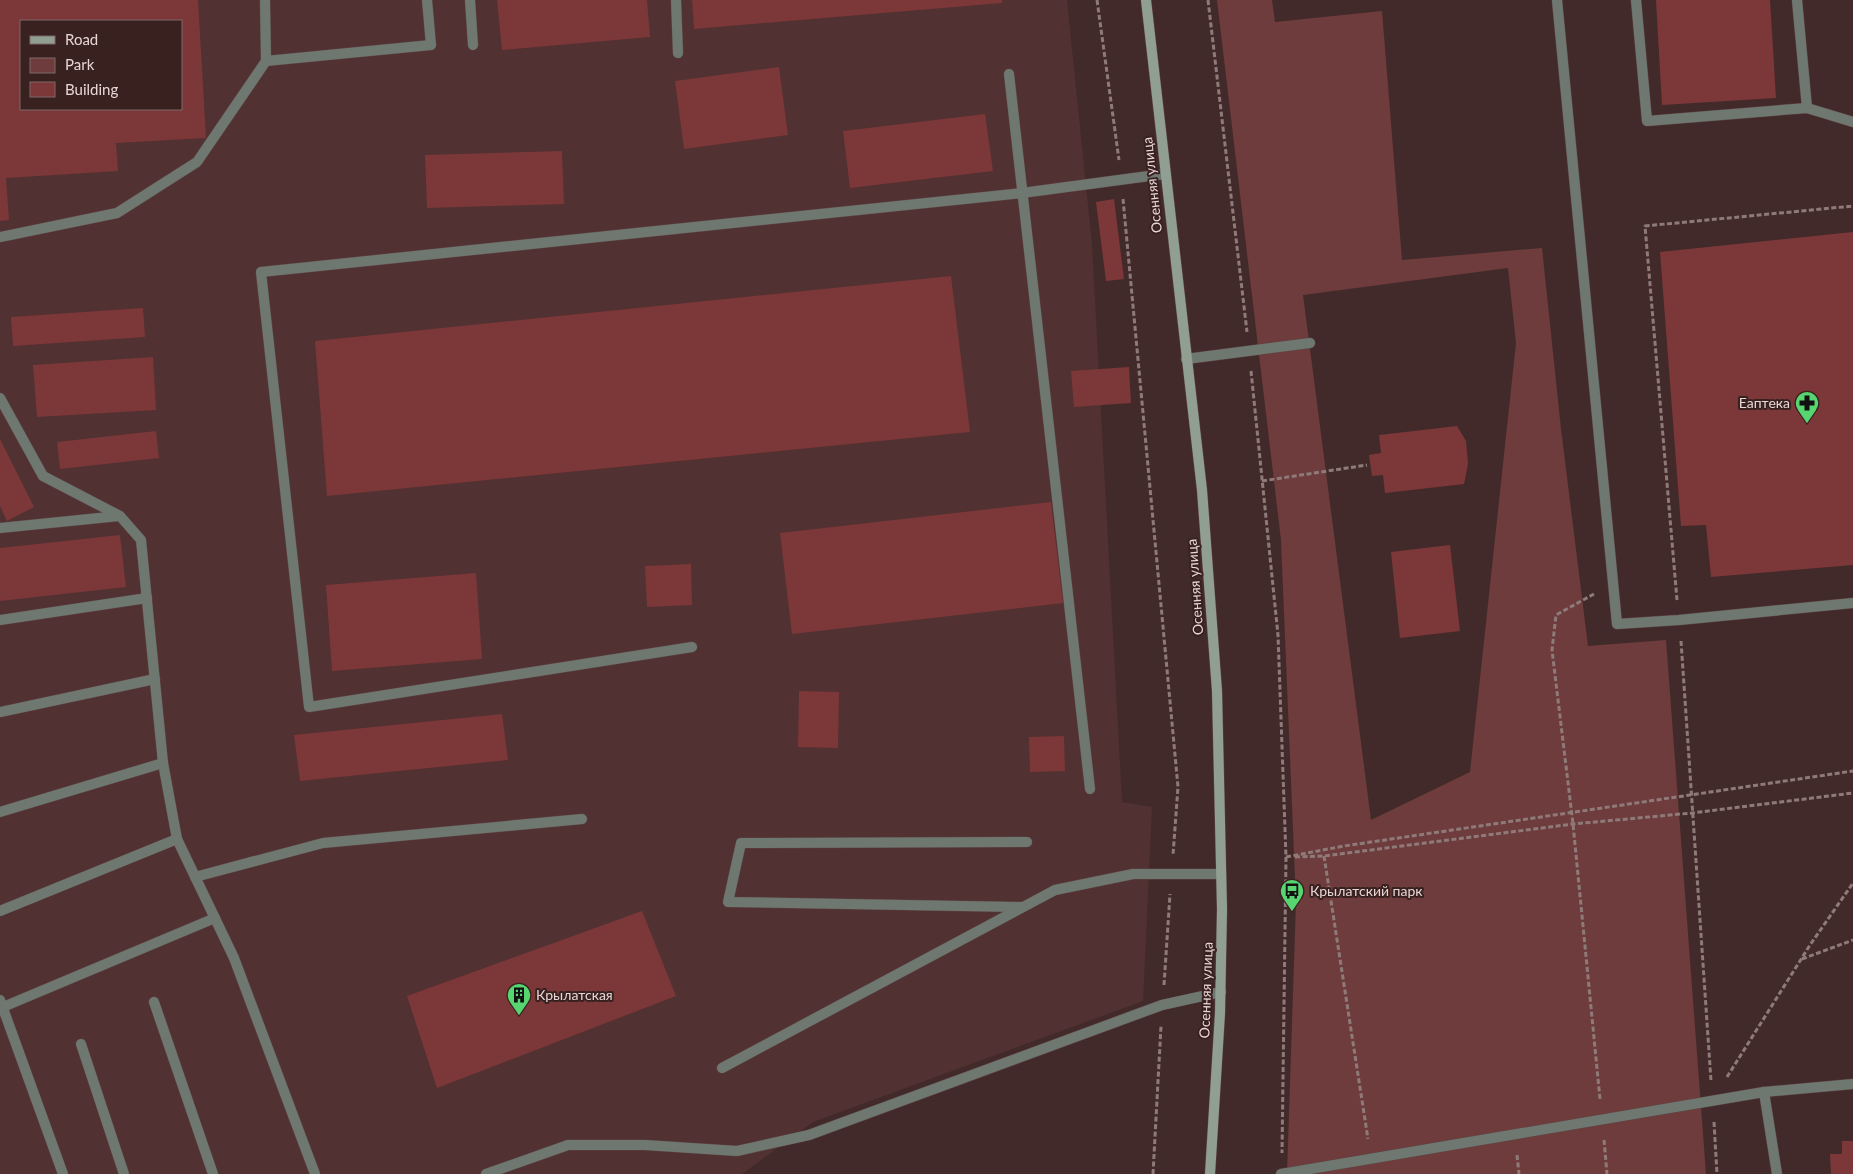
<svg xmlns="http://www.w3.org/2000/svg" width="1853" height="1174" viewBox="0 0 1853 1174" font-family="Lato,sans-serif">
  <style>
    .built { fill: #513131; fill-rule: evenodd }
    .green { fill: #6e3c3c; fill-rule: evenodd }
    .building { fill: #7c3739; fill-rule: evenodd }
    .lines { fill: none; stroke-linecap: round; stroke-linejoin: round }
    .lane-casing { stroke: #5d4645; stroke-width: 11 }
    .secondary-casing { stroke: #5d4645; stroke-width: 11 }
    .path { stroke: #8f7a7a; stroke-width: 3; stroke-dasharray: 5 2.5; stroke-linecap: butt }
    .lane { stroke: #6f7870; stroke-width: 10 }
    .secondary { stroke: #919f92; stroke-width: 10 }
    .labels { text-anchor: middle; stroke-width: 4; stroke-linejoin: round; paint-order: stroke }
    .street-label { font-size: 14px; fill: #e7d6d5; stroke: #392120 }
    .poi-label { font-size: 14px; fill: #e7d6d5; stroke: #392120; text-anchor: start }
  </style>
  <rect width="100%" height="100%" fill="#432a2a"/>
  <path class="built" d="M0,0H1067L1092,245L1122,802L1152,807L1143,1001L813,1122L742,1174H0ZM21,21H181V109H21Z"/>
  <path class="green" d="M1217,0H1272L1275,22L1382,11L1402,260L1542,248L1561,429L1588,646L1666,640L1706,1174H1287L1296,902L1281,540ZM1508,268L1516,343L1470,772L1371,820L1303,295Z"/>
  <g class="building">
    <path d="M0,0H198L206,138L116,143L118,171L6,178L9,220L0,221ZM21,21H181V109H21Z"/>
    <polygon points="497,0 647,0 650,37 502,50"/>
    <polygon points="692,0 1002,0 1002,3 694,29"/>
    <polygon points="1656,0 1770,0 1776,98 1662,105"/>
    <polygon points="779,67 788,135 684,149 675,81"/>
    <polygon points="985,114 993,171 850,188 843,131"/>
    <polygon points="562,151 564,204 427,208 425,155"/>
    <polygon points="1114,199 1124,279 1106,281 1096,202"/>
    <polygon points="1853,232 1853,565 1711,577 1706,525 1681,526 1660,252"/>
    <polygon points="951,276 970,432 327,496 315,341"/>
    <polygon points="143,308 145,337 13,346 11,317"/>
    <polygon points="153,357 156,410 37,417 33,365"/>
    <polygon points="1129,367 1131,403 1074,407 1071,371"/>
    <polygon points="1457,426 1466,441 1468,464 1464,484 1385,493 1383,475 1372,476 1369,455 1381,453 1379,435"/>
    <polygon points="156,431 159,458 60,469 57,442"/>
    <polygon points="0,439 34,507 7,521 0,506"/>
    <polygon points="1051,502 1063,603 792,634 780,533"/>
    <polygon points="120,535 126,587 0,601 0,548"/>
    <polygon points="1450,545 1460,631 1400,638 1391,552"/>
    <polygon points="691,564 692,605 647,607 645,566"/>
    <polygon points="476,573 482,659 332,671 326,585"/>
    <polygon points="799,691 839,692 838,748 798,747"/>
    <polygon points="502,714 508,760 300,781 294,735"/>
    <polygon points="1064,736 1065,771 1030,772 1029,737"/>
    <polygon points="642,911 676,996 437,1088 407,996"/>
    <polygon points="1842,1141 1853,1141 1853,1174 1831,1174 1830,1154 1842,1154"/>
  </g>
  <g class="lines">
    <g class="lane-casing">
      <g id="lane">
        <polyline points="470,0 473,45"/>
        <polyline points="676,0 678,53"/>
        <polyline points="1557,0 1617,624 1679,620 1853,603"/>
        <polyline points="1636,0 1647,121 1807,108 1853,122"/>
        <polyline points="1797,0 1807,108"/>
        <polyline points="266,61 431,45 427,0"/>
        <polyline points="1009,74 1090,789"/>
        <polyline points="0,237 117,213 197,162 266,61 265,0"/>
        <polyline points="1186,359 1310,343"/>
        <polyline points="0,398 43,476 120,516 141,540 163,763 177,839 234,958 315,1174"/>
        <polyline points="0,528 119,516"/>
        <polyline points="0,620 147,598"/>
        <polyline points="692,647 309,707 261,272 1022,193 1164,174"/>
        <polyline points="0,712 155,679"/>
        <polyline points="0,812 163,763"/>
        <polyline points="195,877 323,843 582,819"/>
        <polyline points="1022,907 728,902 741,843 1027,842"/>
        <polyline points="0,911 177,839"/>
        <polyline points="0,1000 63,1174"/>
        <polyline points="154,1002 213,1174"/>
        <polyline points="3,1007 215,918"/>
        <polyline points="81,1044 124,1174"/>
        <polyline points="722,1068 1055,890 1133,874 1221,874"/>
        <polyline points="1764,1092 1777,1174"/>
        <polyline points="486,1174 568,1145 645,1145 737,1151 809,1135 1162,1005 1221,992"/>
        <polyline points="1281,1174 1764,1092 1853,1084"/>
      </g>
    </g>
    <g class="secondary-casing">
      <polyline id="secondary" points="1146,0 1202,490 1217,691 1222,909 1220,1013 1210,1174"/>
    </g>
    <g class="path">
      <polyline points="1097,0 1119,160"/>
      <polyline points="1208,0 1247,332"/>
      <polyline points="1123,199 1178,787 1173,855"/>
      <polyline points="1251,371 1278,635 1286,857 1282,1153"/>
      <polyline points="1262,481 1367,465"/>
      <polyline points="1594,594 1556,615 1552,650 1573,824 1600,1099"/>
      <polyline points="1677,600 1645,226 1853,206"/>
      <polyline points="1681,641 1711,1081"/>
      <polyline points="1324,856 1368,1139"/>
      <polyline points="1286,857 1344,846 1853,771"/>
      <polyline points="1295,857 1324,856 1573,824 1692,813 1853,793"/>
      <polyline points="1802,959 1853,940"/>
      <polyline points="1164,985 1170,894"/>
      <polyline points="1727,1077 1810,945 1853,883"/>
      <polyline points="1714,1122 1717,1174"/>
      <polyline points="1604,1140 1607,1174"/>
      <polyline points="1517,1155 1519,1174"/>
      <polyline points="1153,1174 1161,1026"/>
    </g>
    <use href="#lane" class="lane"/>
    <use href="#secondary" class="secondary"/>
  </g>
  <defs>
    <g id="pharmacy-pin" transform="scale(1.25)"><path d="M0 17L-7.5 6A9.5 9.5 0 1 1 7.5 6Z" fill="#57d570" stroke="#392120"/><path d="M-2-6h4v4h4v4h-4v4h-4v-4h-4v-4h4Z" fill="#111"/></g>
    <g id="bus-pin" transform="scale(1.25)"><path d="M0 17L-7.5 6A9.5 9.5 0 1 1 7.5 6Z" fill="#57d570" stroke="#392120"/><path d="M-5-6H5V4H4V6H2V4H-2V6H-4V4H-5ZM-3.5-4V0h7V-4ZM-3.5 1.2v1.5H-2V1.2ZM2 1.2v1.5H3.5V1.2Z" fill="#111"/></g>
    <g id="building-pin" transform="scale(1.25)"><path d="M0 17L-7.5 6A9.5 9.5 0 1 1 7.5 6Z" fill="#57d570" stroke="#392120"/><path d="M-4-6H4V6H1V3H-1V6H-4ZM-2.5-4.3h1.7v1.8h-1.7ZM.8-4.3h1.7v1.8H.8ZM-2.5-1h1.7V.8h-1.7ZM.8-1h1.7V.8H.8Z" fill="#111"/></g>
  </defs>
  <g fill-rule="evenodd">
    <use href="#pharmacy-pin" x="1807" y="403"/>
    <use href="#bus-pin" x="1292" y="891"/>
    <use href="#building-pin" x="519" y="995"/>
  </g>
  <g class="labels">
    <g class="street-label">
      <text transform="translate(1152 185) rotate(-96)" y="5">Осенняя улица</text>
      <text transform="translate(1195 587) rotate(-94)" y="5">Осенняя улица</text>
      <text transform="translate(1206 990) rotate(-88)" y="5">Осенняя улица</text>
    </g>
    <g class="poi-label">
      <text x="1790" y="408" text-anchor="end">Еаптека</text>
      <text x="1310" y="896">Крылатский парк</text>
      <text x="536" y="1000">Крылатская</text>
    </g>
  </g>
  <rect x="20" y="20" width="162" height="90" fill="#392120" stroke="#7f6968"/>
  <rect x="30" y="36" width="25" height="8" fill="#919f92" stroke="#7f6968"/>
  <text x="65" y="45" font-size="15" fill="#e7d6d5">Road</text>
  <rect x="30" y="58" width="25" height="15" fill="#6e3c3c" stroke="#7f6968"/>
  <text x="65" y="70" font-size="15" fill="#e7d6d5">Park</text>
  <rect x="30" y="82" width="25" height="15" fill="#7c3739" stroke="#7f6968"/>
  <text x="65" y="95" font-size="15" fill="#e7d6d5">Building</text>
</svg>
